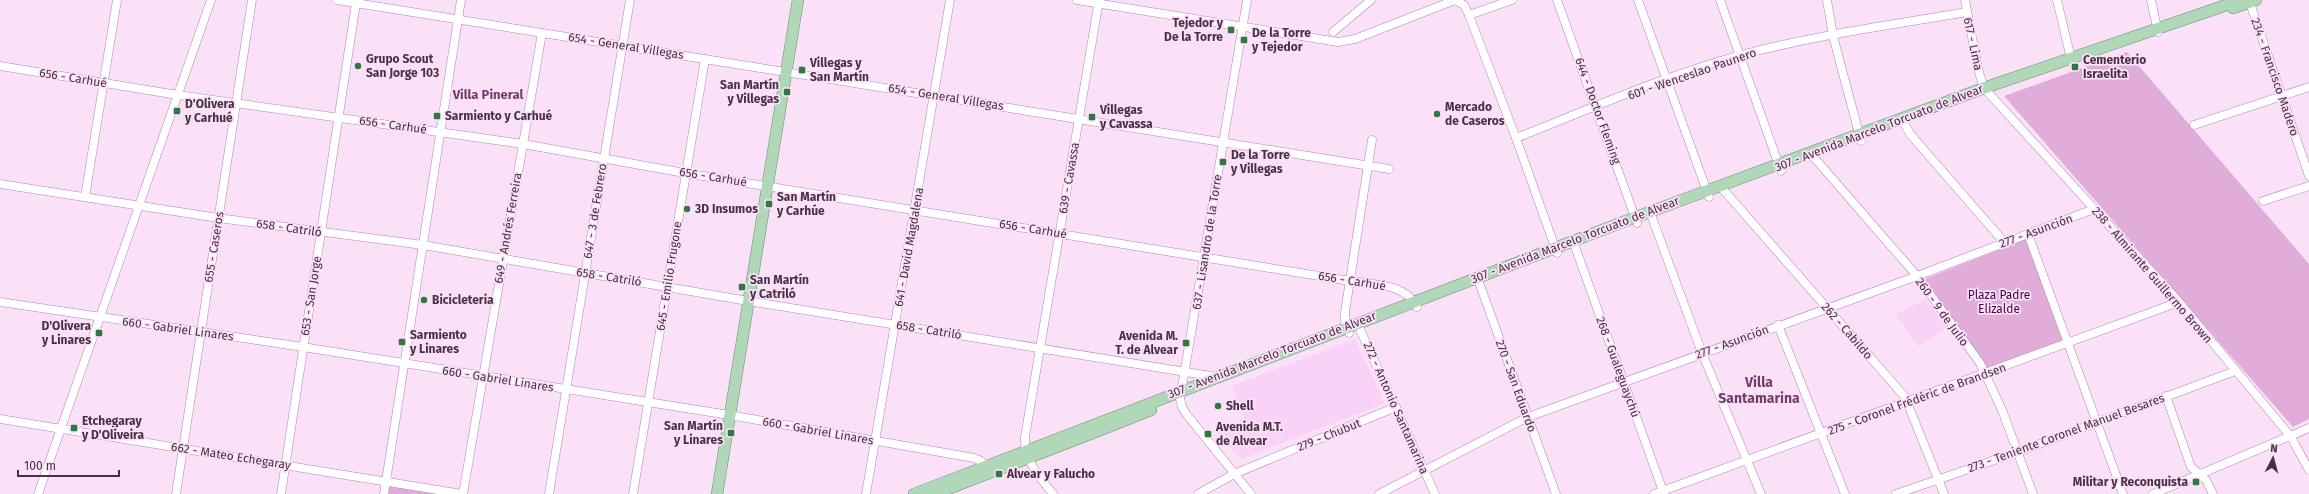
<svg xmlns="http://www.w3.org/2000/svg" width="2309" height="494" viewBox="0 0 2309 494" font-family="'Fira Sans',sans-serif">
  <style>
    .built { fill: #fbd2f7 }
    .green { fill: #e0addb }
    .lines { fill: none; stroke-linecap: round; stroke-linejoin: round }
    .minor-casing { stroke: #ba80b5; stroke-width: 9 }
    .major-casing { stroke: #6a8c72; stroke-width: 12 }
    .minor { stroke: #fff; stroke-width: 8 }
    .major { stroke: #b0d8b8; stroke-width: 11 }
    .poi-dot { fill: #307743; stroke: #fae1f7; stroke-width: 1.5 }
    .labels { text-anchor: middle; stroke-width: 3.5; stroke-linejoin: round; paint-order: stroke }
    .poi-label { font-size: 12px; font-weight: bold; fill: #483046; stroke: #fae1f7; text-anchor: start }
    .street-label { font-size: 12px; fill: #483046; stroke: #fae1f7 }
    .park-label { font-size: 12px; fill: #4a0049; stroke: #fae1f7 }
    .neighbourhood-label { font-size: 13px; font-weight: bold; fill: #723d6f; stroke: #fae1f7 }
    .quarter-label { font-size: 14px; font-weight: bold; fill: #723d6f; stroke: #fae1f7 }
  </style>
  <rect width="100%" height="100%" fill="#fae1f7"/>
  <g class="built">
    <polygon points="1925,299 1947,326 1919,347 1896,314"/>
    <polygon points="1355,339 1385,403 1241,459 1214,430 1245,418 1232,386"/>
  </g>
  <g class="green">
    <polygon points="2127,52 2309,264 2309,419 2293,427 2004,96"/>
    <polygon points="2026,239 2064,342 1988,369 1925,279"/>
    <polygon points="392,485 444,494 388,494 389,488"/>
  </g>
  <g class="lines">
    <g class="minor-casing">
      <g id="minor">
        <polyline points="337,0 1389,169"/>
        <polyline points="1077,0 1338,42 1355,39 1455,0"/>
        <polyline points="1247,0 1180,399 1182,407 1187,415 1251,494"/>
        <polyline points="1455,0 1464,5 1469,15 1516,138 1557,253"/>
        <polyline points="1557,0 1637,223"/>
        <polyline points="1638,0 1709,197"/>
        <polyline points="1720,0 1781,171"/>
        <polyline points="1827,0 1833,36 1861,141"/>
        <polyline points="1965,0 1978,69 1984,88 2179,302 2291,437 2309,470"/>
        <polyline points="2057,0 2072,63"/>
        <polyline points="2151,0 2158,32"/>
        <polyline points="2249,0 2309,176"/>
        <polyline points="1469,15 1512,0"/>
        <polyline points="1333,32 1371,0"/>
        <path d="M0,66L178,95L523,144L685,173L1350,281C1374,285 1405,283 1417,307"/>
        <polyline points="1902,119 1910,134 2004,242"/>
        <polyline points="2194,125 2309,87"/>
        <path d="M1516,138C1590,109 1664,76 1741,55C1815,35 1892,25 1967,12"/>
        <polyline points="1811,154 1917,276 1980,363 2002,410 2033,494"/>
        <polyline points="0,184 218,218 423,245 748,301 1217,377"/>
        <polyline points="1720,186 1905,397 1944,494"/>
        <polyline points="85,197 117,0"/>
        <polyline points="2263,201 2309,186"/>
        <polyline points="1650,212 1702,353 1761,494"/>
        <polyline points="2028,234 2123,494"/>
        <polyline points="1573,241 1664,494"/>
        <polyline points="1477,277 1556,494"/>
        <polyline points="0,302 303,347 729,415 974,458 981,461 987,470"/>
        <polyline points="1357,323 1435,494"/>
        <polyline points="1778,325 1845,494"/>
        <polyline points="1349,333 1345,322 1345,312 1372,140"/>
        <polyline points="2166,396 2191,467 2206,480 2213,494"/>
        <polyline points="0,419 462,494"/>
        <polyline points="38,494 211,0"/>
        <polyline points="176,494 252,0"/>
        <polyline points="281,494 356,3"/>
        <polyline points="384,494 461,0"/>
        <polyline points="463,494 542,33"/>
        <polyline points="549,494 630,0"/>
        <polyline points="633,494 705,59"/>
        <polyline points="866,494 950,0"/>
        <path d="M1053,494C1039,476 1024,461 1025,437L1099,0"/>
        <polyline points="1198,494 1234,474 1396,407"/>
        <polyline points="1379,494 1528,417 1917,276 2094,209"/>
        <polyline points="1654,494 2179,302"/>
        <polyline points="1896,494 2018,452 2235,371"/>
        <polyline points="2153,494 2309,428"/>
      </g>
    </g>
    <g class="major-casing">
      <g id="major">
        <polyline points="2233,8 2256,0"/>
        <polyline points="717,494 798,0"/>
        <polyline points="914,494 1628,220 1984,88 2241,0"/>
        <path d="M935,494C1007,466 1079,439 1151,410"/>
      </g>
    </g>
    <use href="#minor" class="minor"/>
    <use href="#major" class="major"/>
  </g>
  <g class="poi-dot">
    <rect x="1227" y="26" width="8" height="8" rx="2"/>
    <rect x="1240" y="36" width="8" height="8" rx="2"/>
    <circle cx="358" cy="66" r="4"/>
    <rect x="2071" y="63" width="8" height="8" rx="2"/>
    <rect x="798" y="66" width="8" height="8" rx="2"/>
    <rect x="783" y="88" width="8" height="8" rx="2"/>
    <rect x="173" y="107" width="8" height="8" rx="2"/>
    <circle cx="1437" cy="114" r="4"/>
    <rect x="433" y="112" width="8" height="8" rx="2"/>
    <rect x="1088" y="113" width="8" height="8" rx="2"/>
    <rect x="1219" y="158" width="8" height="8" rx="2"/>
    <rect x="765" y="200" width="8" height="8" rx="2"/>
    <circle cx="687" cy="209" r="4"/>
    <rect x="738" y="283" width="8" height="8" rx="2"/>
    <circle cx="424" cy="300" r="4"/>
    <rect x="95" y="329" width="8" height="8" rx="2"/>
    <rect x="398" y="338" width="8" height="8" rx="2"/>
    <rect x="1182" y="339" width="8" height="8" rx="2"/>
    <circle cx="1218" cy="406" r="4"/>
    <rect x="70" y="424" width="8" height="8" rx="2"/>
    <rect x="727" y="429" width="8" height="8" rx="2"/>
    <rect x="1204" y="430" width="8" height="8" rx="2"/>
    <rect x="995" y="470" width="8" height="8" rx="2"/>
    <rect x="2192" y="478" width="8" height="8" rx="2"/>
  </g>
  <g class="labels">
    <g class="poi-label">
      <text x="1223" y="27" text-anchor="end">Tejedor y<tspan x="1223" dy="14">De la Torre</tspan></text>
      <text x="1252" y="37">De la Torre<tspan x="1252" dy="14">y Tejedor</tspan></text>
      <text x="366" y="63">Grupo Scout<tspan x="366" dy="14">San Jorge 103</tspan></text>
      <text x="2083" y="64">Cementerio<tspan x="2083" dy="14">Israelita</tspan></text>
      <text x="810" y="67">Villegas y<tspan x="810" dy="14">San Martín</tspan></text>
      <text x="779" y="89" text-anchor="end">San Martín<tspan x="779" dy="14">y Villegas</tspan></text>
      <text x="185" y="108">D'Olivera<tspan x="185" dy="14">y Carhué</tspan></text>
      <text x="1445" y="111">Mercado<tspan x="1445" dy="14">de Caseros</tspan></text>
      <text x="1100" y="114">Villegas<tspan x="1100" dy="14">y Cavassa</tspan></text>
      <text x="445" y="120">Sarmiento y Carhué</text>
      <text x="1231" y="159">De la Torre<tspan x="1231" dy="14">y Villegas</tspan></text>
      <text x="777" y="201">San Martín<tspan x="777" dy="14">y Carhúe</tspan></text>
      <text x="695" y="213">3D Insumos</text>
      <text x="750" y="284">San Martín<tspan x="750" dy="14">y Catriló</tspan></text>
      <text x="432" y="304">Bicicleteria</text>
      <text x="91" y="330" text-anchor="end">D'Olivera<tspan x="91" dy="14">y Linares</tspan></text>
      <text x="410" y="339">Sarmiento<tspan x="410" dy="14">y Linares</tspan></text>
      <text x="1178" y="340" text-anchor="end">Avenida M.<tspan x="1178" dy="14">T. de Alvear</tspan></text>
      <text x="1226" y="410">Shell</text>
      <text x="82" y="425">Etchegaray<tspan x="82" dy="14">y D'Oliveira</tspan></text>
      <text x="723" y="430" text-anchor="end">San Martín<tspan x="723" dy="14">y Linares</tspan></text>
      <text x="1216" y="431">Avenida M.T.<tspan x="1216" dy="14">de Alvear</tspan></text>
      <text x="1007" y="478">Alvear y Falucho</text>
      <text x="2188" y="486" text-anchor="end">Militar y Reconquista</text>
    </g>
    <g class="street-label">
      <text transform="translate(1973 44) rotate(78)" y="4">617 - Lima</text>
      <text transform="translate(626 46) rotate(9)" y="4">654 - General Villegas</text>
      <text transform="translate(1692 74) rotate(-19)" y="4">601 - Wenceslao Paunero</text>
      <text transform="translate(2275 77) rotate(71)" y="4">234 - Francisco Madero</text>
      <text transform="translate(73 78) rotate(9)" y="4">656 - Carhué</text>
      <text transform="translate(946 97) rotate(9)" y="4">654 - General Villegas</text>
      <text transform="translate(1598 111) rotate(70)" y="4">644 - Doctor Fleming</text>
      <text transform="translate(393 125) rotate(8)" y="4">656 - Carhué</text>
      <text transform="translate(1879 128) rotate(-21)" y="4">307 - Avenida Marcelo Torcuato de Alvear</text>
      <text transform="translate(713 177) rotate(9)" y="4">656 - Carhué</text>
      <text transform="translate(1069 178) rotate(-80)" y="4">639 - Cavassa</text>
      <text transform="translate(595 211) rotate(-81)" y="4">647 - 3 de Febrero</text>
      <text transform="translate(289 228) rotate(8)" y="4">658 - Catriló</text>
      <text transform="translate(508 228) rotate(-80)" y="4">649 - Andrés Ferreira</text>
      <text transform="translate(1033 229) rotate(9)" y="4">656 - Carhué</text>
      <text transform="translate(2036 231) rotate(-20)" y="4">277 - Asunción</text>
      <text transform="translate(1575 240) rotate(-21)" y="4">307 - Avenida Marcelo Torcuato de Alvear</text>
      <text transform="translate(1207 242) rotate(-81)" y="4">637 - Lisandro de la Torre</text>
      <text transform="translate(214 247) rotate(-81)" y="4">655 - Caseros</text>
      <text transform="translate(909 247) rotate(-80)" y="4">641 - David Magdalena</text>
      <text transform="translate(2152 275) rotate(49)" y="4">238 - Almirante Guillermo Brown</text>
      <text transform="translate(669 276) rotate(-81)" y="4">645 - Emilio Frugone</text>
      <text transform="translate(609 277) rotate(9)" y="4">658 - Catriló</text>
      <text transform="translate(1352 281) rotate(9)" y="4">656 - Carhué</text>
      <text transform="translate(311 296) rotate(-81)" y="4">653 - San Jorge</text>
      <text transform="translate(1942 312) rotate(54)" y="4">260 - 9 de Julio</text>
      <text transform="translate(178 329) rotate(8)" y="4">660 - Gabriel Linares</text>
      <text transform="translate(929 330) rotate(9)" y="4">658 - Catriló</text>
      <text transform="translate(1847 331) rotate(49)" y="4">262 - Cabildo</text>
      <text transform="translate(1732 342) rotate(-20)" y="4">277 - Asunción</text>
      <text transform="translate(1272 355) rotate(-21)" y="4">307 - Avenida Marcelo Torcuato de Alvear</text>
      <text transform="translate(1618 367) rotate(70)" y="4">268 - Gualeguaychú</text>
      <text transform="translate(498 379) rotate(9)" y="4">660 - Gabriel Linares</text>
      <text transform="translate(1516 386) rotate(70)" y="4">270 - San Eduardo</text>
      <text transform="translate(1917 399) rotate(-20)" y="4">275 - Coronel Frédéric de Brandsen</text>
      <text transform="translate(1396 408) rotate(66)" y="4">272 - Antonio Santamarina</text>
      <text transform="translate(818 431) rotate(10)" y="4">660 - Gabriel Linares</text>
      <text transform="translate(2066 433) rotate(-20)" y="4">273 - Teniente Coronel Manuel Besares</text>
      <text transform="translate(1329 435) rotate(-22)" y="4">279 - Chubut</text>
      <text transform="translate(231 456) rotate(9)" y="4">662 - Mateo Echegaray</text>
    </g>
    <g class="park-label">
      <text x="1999" y="299">Plaza Padre<tspan x="1999" dy="14">Elizalde</tspan></text>
    </g>
    <g class="neighbourhood-label">
      <text x="488" y="99">Villa Pineral</text>
    </g>
    <g class="quarter-label">
      <text x="1759" y="387">Villa<tspan x="1759" dy="16">Santamarina</tspan></text>
    </g>
  </g>
  <g transform="translate(2273 458) rotate(6)" stroke="#fae1f7" stroke-width="3" paint-order="stroke">
  <path d="M0-3L7 15L0 10L-7 15Z" fill="#483046"/>
  <text y="-6" font-size="11" font-weight="bold" text-anchor="middle" fill="#483046">N</text>
  </g>
  <path d="M18 470v6h101v-6" fill="none" stroke="#483046" stroke-width="2"/>
  <text x="24" y="470" font-size="12" fill="#483046" stroke="#fae1f7" stroke-width="3" paint-order="stroke">100 m</text>
</svg>
